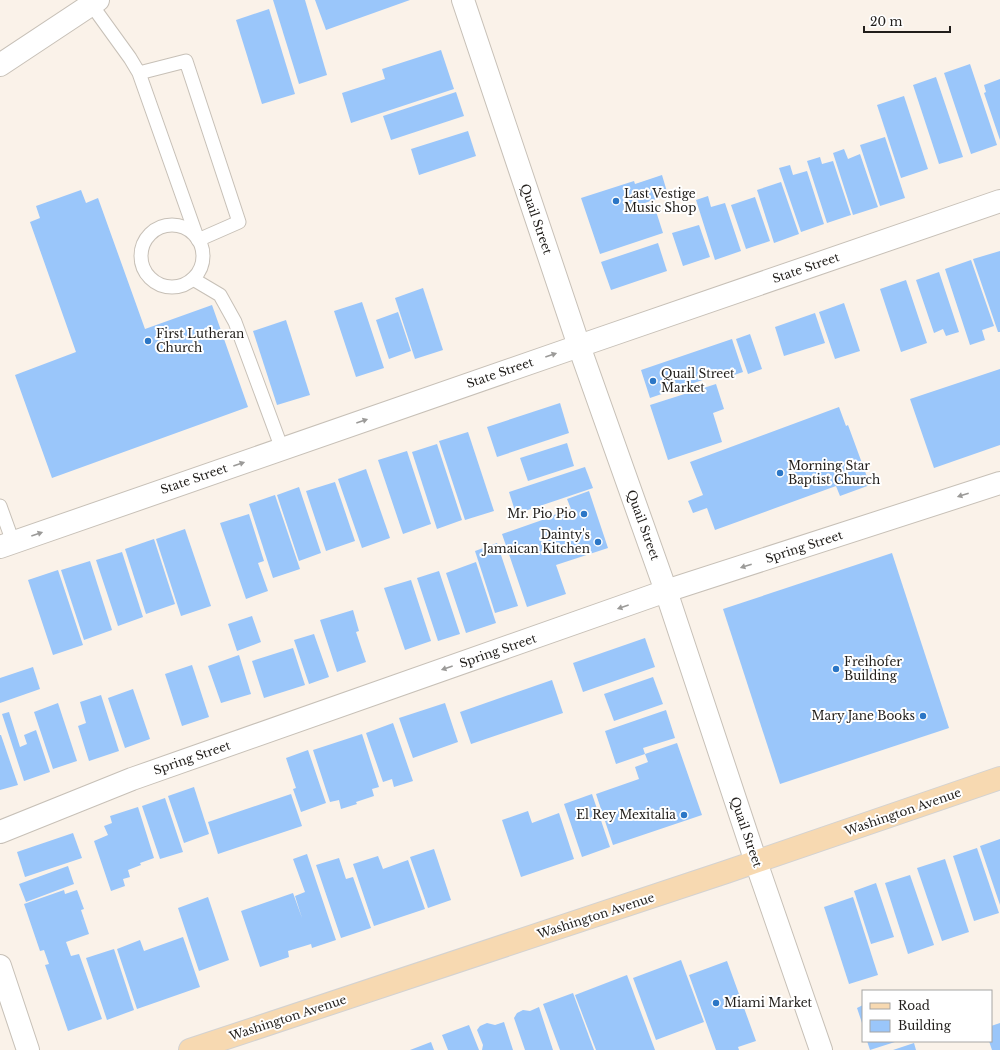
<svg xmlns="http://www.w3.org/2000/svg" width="1000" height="1050" viewBox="0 0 1000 1050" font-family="'Libre Baskerville',serif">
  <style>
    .building { fill: #9ac6fa }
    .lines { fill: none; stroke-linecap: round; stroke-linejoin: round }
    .lane-casing { stroke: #c7c0b7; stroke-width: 15 }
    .street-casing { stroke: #c7c0b7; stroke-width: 24 }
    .secondary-casing { stroke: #c7c0b7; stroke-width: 24 }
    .primary-casing { stroke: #d3d2d1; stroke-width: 24 }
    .lane { stroke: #fff; stroke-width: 13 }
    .street { stroke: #fff; stroke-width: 22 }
    .secondary { stroke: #fff; stroke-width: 22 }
    .primary { stroke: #f7d9b1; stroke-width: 22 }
    .oneway { fill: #9b9a98 }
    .poi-dot { fill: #2b76c6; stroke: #fff; stroke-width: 1.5 }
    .labels { text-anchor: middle; stroke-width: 4; stroke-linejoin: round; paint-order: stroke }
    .poi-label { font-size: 12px; fill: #211e1b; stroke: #fff; text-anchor: start }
    .street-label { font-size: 12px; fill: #211e1b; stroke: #fff }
  </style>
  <rect width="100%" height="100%" fill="#faf2e9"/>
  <g class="building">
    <polygon points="273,0 305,0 327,75 299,84"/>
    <polygon points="315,0 410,0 326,30"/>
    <polygon points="269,9 295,94 262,104 236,20"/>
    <polygon points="441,50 454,89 351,123 342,93 385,79 382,69"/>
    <polygon points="970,64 997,145 971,154 944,73"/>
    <polygon points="936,77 963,157 939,164 913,85"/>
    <polygon points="1000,79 1000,140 984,93 986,92 984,85"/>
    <polygon points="456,92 464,116 391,140 383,116"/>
    <polygon points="904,96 928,169 901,178 877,105"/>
    <polygon points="468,131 476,156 419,175 411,149"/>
    <polygon points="885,137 905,198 880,206 860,145"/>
    <polygon points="844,149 848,159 860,154 878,207 853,215 833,153"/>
    <polygon points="820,157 822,164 833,161 851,215 827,223 807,161"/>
    <polygon points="790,165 793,175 807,171 824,224 801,232 779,168"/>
    <polygon points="662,175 668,195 642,204 643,209 654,205 663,233 600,254 581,198 634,181 635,184"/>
    <polygon points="781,182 799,234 774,243 757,190"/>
    <polygon points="81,190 86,203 98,198 145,329 212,305 248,407 52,478 15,375 76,352 30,222 40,218 36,206"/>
    <polygon points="708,196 711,207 725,203 741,251 715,260 696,200"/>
    <polygon points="755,197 770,241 746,249 731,205"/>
    <polygon points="699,225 710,257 683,266 672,233"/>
    <polygon points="658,243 667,271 611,290 601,262"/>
    <polygon points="1000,251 1000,332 998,332 973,259"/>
    <polygon points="971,260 994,326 982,330 985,340 970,345 945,269"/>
    <polygon points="939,272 959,332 946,336 943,329 934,333 916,280"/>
    <polygon points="906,280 927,343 901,352 880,289"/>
    <polygon points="423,288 443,350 415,359 395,298"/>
    <polygon points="362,302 384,368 356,377 334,311"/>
    <polygon points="844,303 860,351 835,359 819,312"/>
    <polygon points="398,312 411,351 389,359 376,320"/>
    <polygon points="815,313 825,343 784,356 775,327"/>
    <polygon points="286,320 310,395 277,405 253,331"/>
    <polygon points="750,334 762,369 748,374 736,339"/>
    <polygon points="732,339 743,372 731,376 729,371 650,398 641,370"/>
    <polygon points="1000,369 1000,445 934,468 910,399"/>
    <polygon points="716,384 724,409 713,413 722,442 668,460 650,405"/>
    <polygon points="560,403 569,433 497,457 487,427"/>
    <polygon points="839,407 846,426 848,425 870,485 840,496 836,486 715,530 707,508 693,513 688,501 703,495 690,462"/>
    <polygon points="468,432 494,511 465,520 439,441"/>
    <polygon points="567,443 574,466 528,481 520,458"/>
    <polygon points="437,444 462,520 437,529 412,452"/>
    <polygon points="407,451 431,524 403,534 378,460"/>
    <polygon points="585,467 593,488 516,514 509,492"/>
    <polygon points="366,469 390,538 362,548 338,479"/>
    <polygon points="335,482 355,541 326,551 306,491"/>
    <polygon points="299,487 321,553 299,561 277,495"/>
    <polygon points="589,491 608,548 556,565 566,594 527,607 502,534 545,519 545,518 571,509 567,499"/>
    <polygon points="275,495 300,569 273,578 249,504"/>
    <polygon points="249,514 264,561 258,563 268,591 246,599 220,523"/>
    <polygon points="185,529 211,606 181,616 156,539"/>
    <polygon points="154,539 175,604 146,614 125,549"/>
    <polygon points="497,543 518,606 495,613 475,551"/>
    <polygon points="122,552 143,617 118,626 96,560"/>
    <polygon points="892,553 949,728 780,784 723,609"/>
    <polygon points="90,561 112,630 84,640 61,570"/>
    <polygon points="476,562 496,623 466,633 446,573"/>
    <polygon points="58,570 83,645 53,655 28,580"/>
    <polygon points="439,571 460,634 438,641 417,578"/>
    <polygon points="411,580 431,641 405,650 384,588"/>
    <polygon points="353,610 359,631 356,632 366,662 337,672 320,620"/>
    <polygon points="252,616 261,642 237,651 228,624"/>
    <polygon points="314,634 329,677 309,684 294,640"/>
    <polygon points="645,638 655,667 583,692 573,663"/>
    <polygon points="293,648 305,685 264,698 252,661"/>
    <polygon points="239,655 251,694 221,703 208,666"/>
    <polygon points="192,665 209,717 182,726 165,674"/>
    <polygon points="33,667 40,689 0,703 0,678"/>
    <polygon points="653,677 663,704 614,721 604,694"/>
    <polygon points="552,680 563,713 471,744 460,712"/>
    <polygon points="133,689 150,739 125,748 108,698"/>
    <polygon points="101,695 119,751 89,761 78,726 86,723 80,702"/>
    <polygon points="58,703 77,761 53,769 34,712"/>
    <polygon points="445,703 458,742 413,758 399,718"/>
    <polygon points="666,710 675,738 643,748 645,754 616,764 605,731"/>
    <polygon points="9,712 20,747 27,744 24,735 36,730 50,772 24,781 2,714"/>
    <polygon points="393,723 413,781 394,787 392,779 383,782 366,733"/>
    <polygon points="362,734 379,787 372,789 374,796 356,802 357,804 341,809 339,800 330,802 313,750"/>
    <polygon points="0,735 1,735 18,785 0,790"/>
    <polygon points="677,743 702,815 613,845 596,794 639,779 635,767 648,762 645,754"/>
    <polygon points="308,750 326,803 301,812 293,789 296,788 286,758"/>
    <polygon points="194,787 209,834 184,843 168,796"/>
    <polygon points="291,794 302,826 218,854 208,822"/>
    <polygon points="592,794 610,847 582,857 564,804"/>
    <polygon points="165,798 183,852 160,859 142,806"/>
    <polygon points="138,807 154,858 140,863 141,865 128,870 130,877 123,879 125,886 111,891 94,841 108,835 104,826 112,823 110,816"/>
    <polygon points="528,811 532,823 559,813 574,859 521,877 502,820"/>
    <polygon points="73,833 82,858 25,877 17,852"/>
    <polygon points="1000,839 1000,905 980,846"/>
    <polygon points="977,848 999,913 974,921 953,856"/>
    <polygon points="434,849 451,900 428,908 410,857"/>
    <polygon points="307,854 336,940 312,948 311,944 288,951 289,957 260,967 241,911 293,893 302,918 295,896 305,892 293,859"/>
    <polygon points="378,856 383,869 408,860 425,909 374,926 353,864"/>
    <polygon points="339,858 346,879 353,877 371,928 341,938 316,865"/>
    <polygon points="945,859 969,932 942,941 917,868"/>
    <polygon points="68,866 74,884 26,902 19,884"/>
    <polygon points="910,875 934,945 908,954 885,883"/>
    <polygon points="876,883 894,937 871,944 854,891"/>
    <polygon points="64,890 65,894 77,890 84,909 81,910 89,934 66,942 71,956 79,954 102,1019 68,1031 45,965 49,964 44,950 40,951 24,904"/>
    <polygon points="208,897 229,960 199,971 178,908"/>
    <polygon points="853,897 878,975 849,984 824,907"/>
    <polygon points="183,937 200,987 137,1009 117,949 140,940 144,951"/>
    <polygon points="114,949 134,1010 107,1020 86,958"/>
    <polygon points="681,960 704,1022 656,1040 633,978"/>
    <polygon points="727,961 756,1041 738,1047 739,1050 716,1050 689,975"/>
    <polygon points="627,975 655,1050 596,1050 575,995"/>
    <polygon points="573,993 594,1050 560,1050 543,1004"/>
    <polygon points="863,1005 863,1023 862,1023 857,1008"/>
    <polygon points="539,1007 553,1050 525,1050 514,1018 517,1013 523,1010 530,1011"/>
    <polygon points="504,1022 513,1050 482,1050 483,1045 477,1030 480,1026 487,1023 495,1025"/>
    <polygon points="1000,1023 1000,1050 992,1050 989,1041 991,1041 991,1026"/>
    <polygon points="469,1025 479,1050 448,1050 442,1035"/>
    <polygon points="867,1041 898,1041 870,1050"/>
    <polygon points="431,1042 434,1050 410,1050"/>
    <polygon points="914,1043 916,1050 893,1050"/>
  </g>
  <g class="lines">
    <g class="lane-casing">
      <g id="lane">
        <polyline points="91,4 130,58 139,73 198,240 239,222 186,61 139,73"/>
        <circle cx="172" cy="256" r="31"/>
        <polyline points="193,279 220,295 235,322 282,449"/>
        <polyline points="0,506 13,542"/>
      </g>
    </g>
    <g class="street-casing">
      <g id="street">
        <polyline points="0,547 579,346 1000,201"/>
        <polyline points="0,832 132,779 666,591 1000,483"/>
        <polyline points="0,966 28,1050"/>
      </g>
    </g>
    <g class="secondary-casing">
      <g id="secondary">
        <polyline points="463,0 579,346 666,591 756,862 821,1050"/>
        <polyline points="0,65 98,0"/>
      </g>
    </g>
    <g class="primary-casing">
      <polyline id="primary" points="190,1050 726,872 1000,778"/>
    </g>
    <use href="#lane" class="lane"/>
    <use href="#street" class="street"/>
    <use href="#secondary" class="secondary"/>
    <use href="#primary" class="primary"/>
  </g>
  <defs><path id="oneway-solid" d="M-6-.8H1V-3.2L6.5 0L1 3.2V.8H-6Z"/></defs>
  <g class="oneway">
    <use href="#oneway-solid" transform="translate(551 355) rotate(-19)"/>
    <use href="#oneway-solid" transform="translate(362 421) rotate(-19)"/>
    <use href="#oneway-solid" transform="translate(239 464) rotate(-19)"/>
    <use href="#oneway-solid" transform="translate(963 495) rotate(162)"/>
    <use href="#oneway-solid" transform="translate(37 534) rotate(-19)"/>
    <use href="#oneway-solid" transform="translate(746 566) rotate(162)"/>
    <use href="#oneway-solid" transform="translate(623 607) rotate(161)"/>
    <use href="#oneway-solid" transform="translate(447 668) rotate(161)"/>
  </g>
  <g class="poi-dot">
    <circle cx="616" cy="201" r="4"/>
    <circle cx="148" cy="341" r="4"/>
    <circle cx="653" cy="381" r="4"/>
    <circle cx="780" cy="473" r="4"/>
    <circle cx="584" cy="514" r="4"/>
    <circle cx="598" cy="542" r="4"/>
    <circle cx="836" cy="669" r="4"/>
    <circle cx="923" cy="716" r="4"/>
    <circle cx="684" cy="815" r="4"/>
    <circle cx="716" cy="1003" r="4"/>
  </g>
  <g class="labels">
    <g class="poi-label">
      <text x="624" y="198">Last Vestige<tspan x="624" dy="14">Music Shop</tspan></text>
      <text x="156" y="338">First Lutheran<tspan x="156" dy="14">Church</tspan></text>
      <text x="661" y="378">Quail Street<tspan x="661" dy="14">Market</tspan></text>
      <text x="788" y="470">Morning Star<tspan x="788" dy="14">Baptist Church</tspan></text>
      <text x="576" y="518" text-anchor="end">Mr. Pio Pio</text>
      <text x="590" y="539" text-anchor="end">Dainty's<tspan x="590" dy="14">Jamaican Kitchen</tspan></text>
      <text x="844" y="666">Freihofer<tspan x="844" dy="14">Building</tspan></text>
      <text x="915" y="720" text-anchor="end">Mary Jane Books</text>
      <text x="676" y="819" text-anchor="end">El Rey Mexitalia</text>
      <text x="724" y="1007">Miami Market</text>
    </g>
    <g class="street-label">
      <text transform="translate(536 219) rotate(71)" y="4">Quail Street</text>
      <text transform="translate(806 268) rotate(-19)" y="4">State Street</text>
      <text transform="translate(500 373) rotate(-19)" y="4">State Street</text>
      <text transform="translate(194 479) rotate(-19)" y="4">State Street</text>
      <text transform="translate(643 525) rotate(70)" y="4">Quail Street</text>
      <text transform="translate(804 547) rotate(-18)" y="4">Spring Street</text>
      <text transform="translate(498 651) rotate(-19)" y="4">Spring Street</text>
      <text transform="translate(192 758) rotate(-19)" y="4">Spring Street</text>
      <text transform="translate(903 812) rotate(-19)" y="4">Washington Avenue</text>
      <text transform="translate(746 832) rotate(71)" y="4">Quail Street</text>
      <text transform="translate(596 916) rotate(-18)" y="4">Washington Avenue</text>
      <text transform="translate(288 1018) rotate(-18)" y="4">Washington Avenue</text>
    </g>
  </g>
  <rect x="862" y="990" width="130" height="52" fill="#ffffff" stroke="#a6a5a4"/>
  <rect x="870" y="1003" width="20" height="6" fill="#f7d9b1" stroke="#a6a5a4"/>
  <text x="898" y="1010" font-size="12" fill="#211e1b">Road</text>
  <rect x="870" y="1020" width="20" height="12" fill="#9ac6fa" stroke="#a6a5a4"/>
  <text x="898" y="1030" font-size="12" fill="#211e1b">Building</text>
  <path d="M864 26v6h86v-6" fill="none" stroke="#211e1b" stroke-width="2"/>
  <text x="870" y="26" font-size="12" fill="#211e1b" stroke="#ffffff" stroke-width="3" paint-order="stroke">20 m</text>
</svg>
